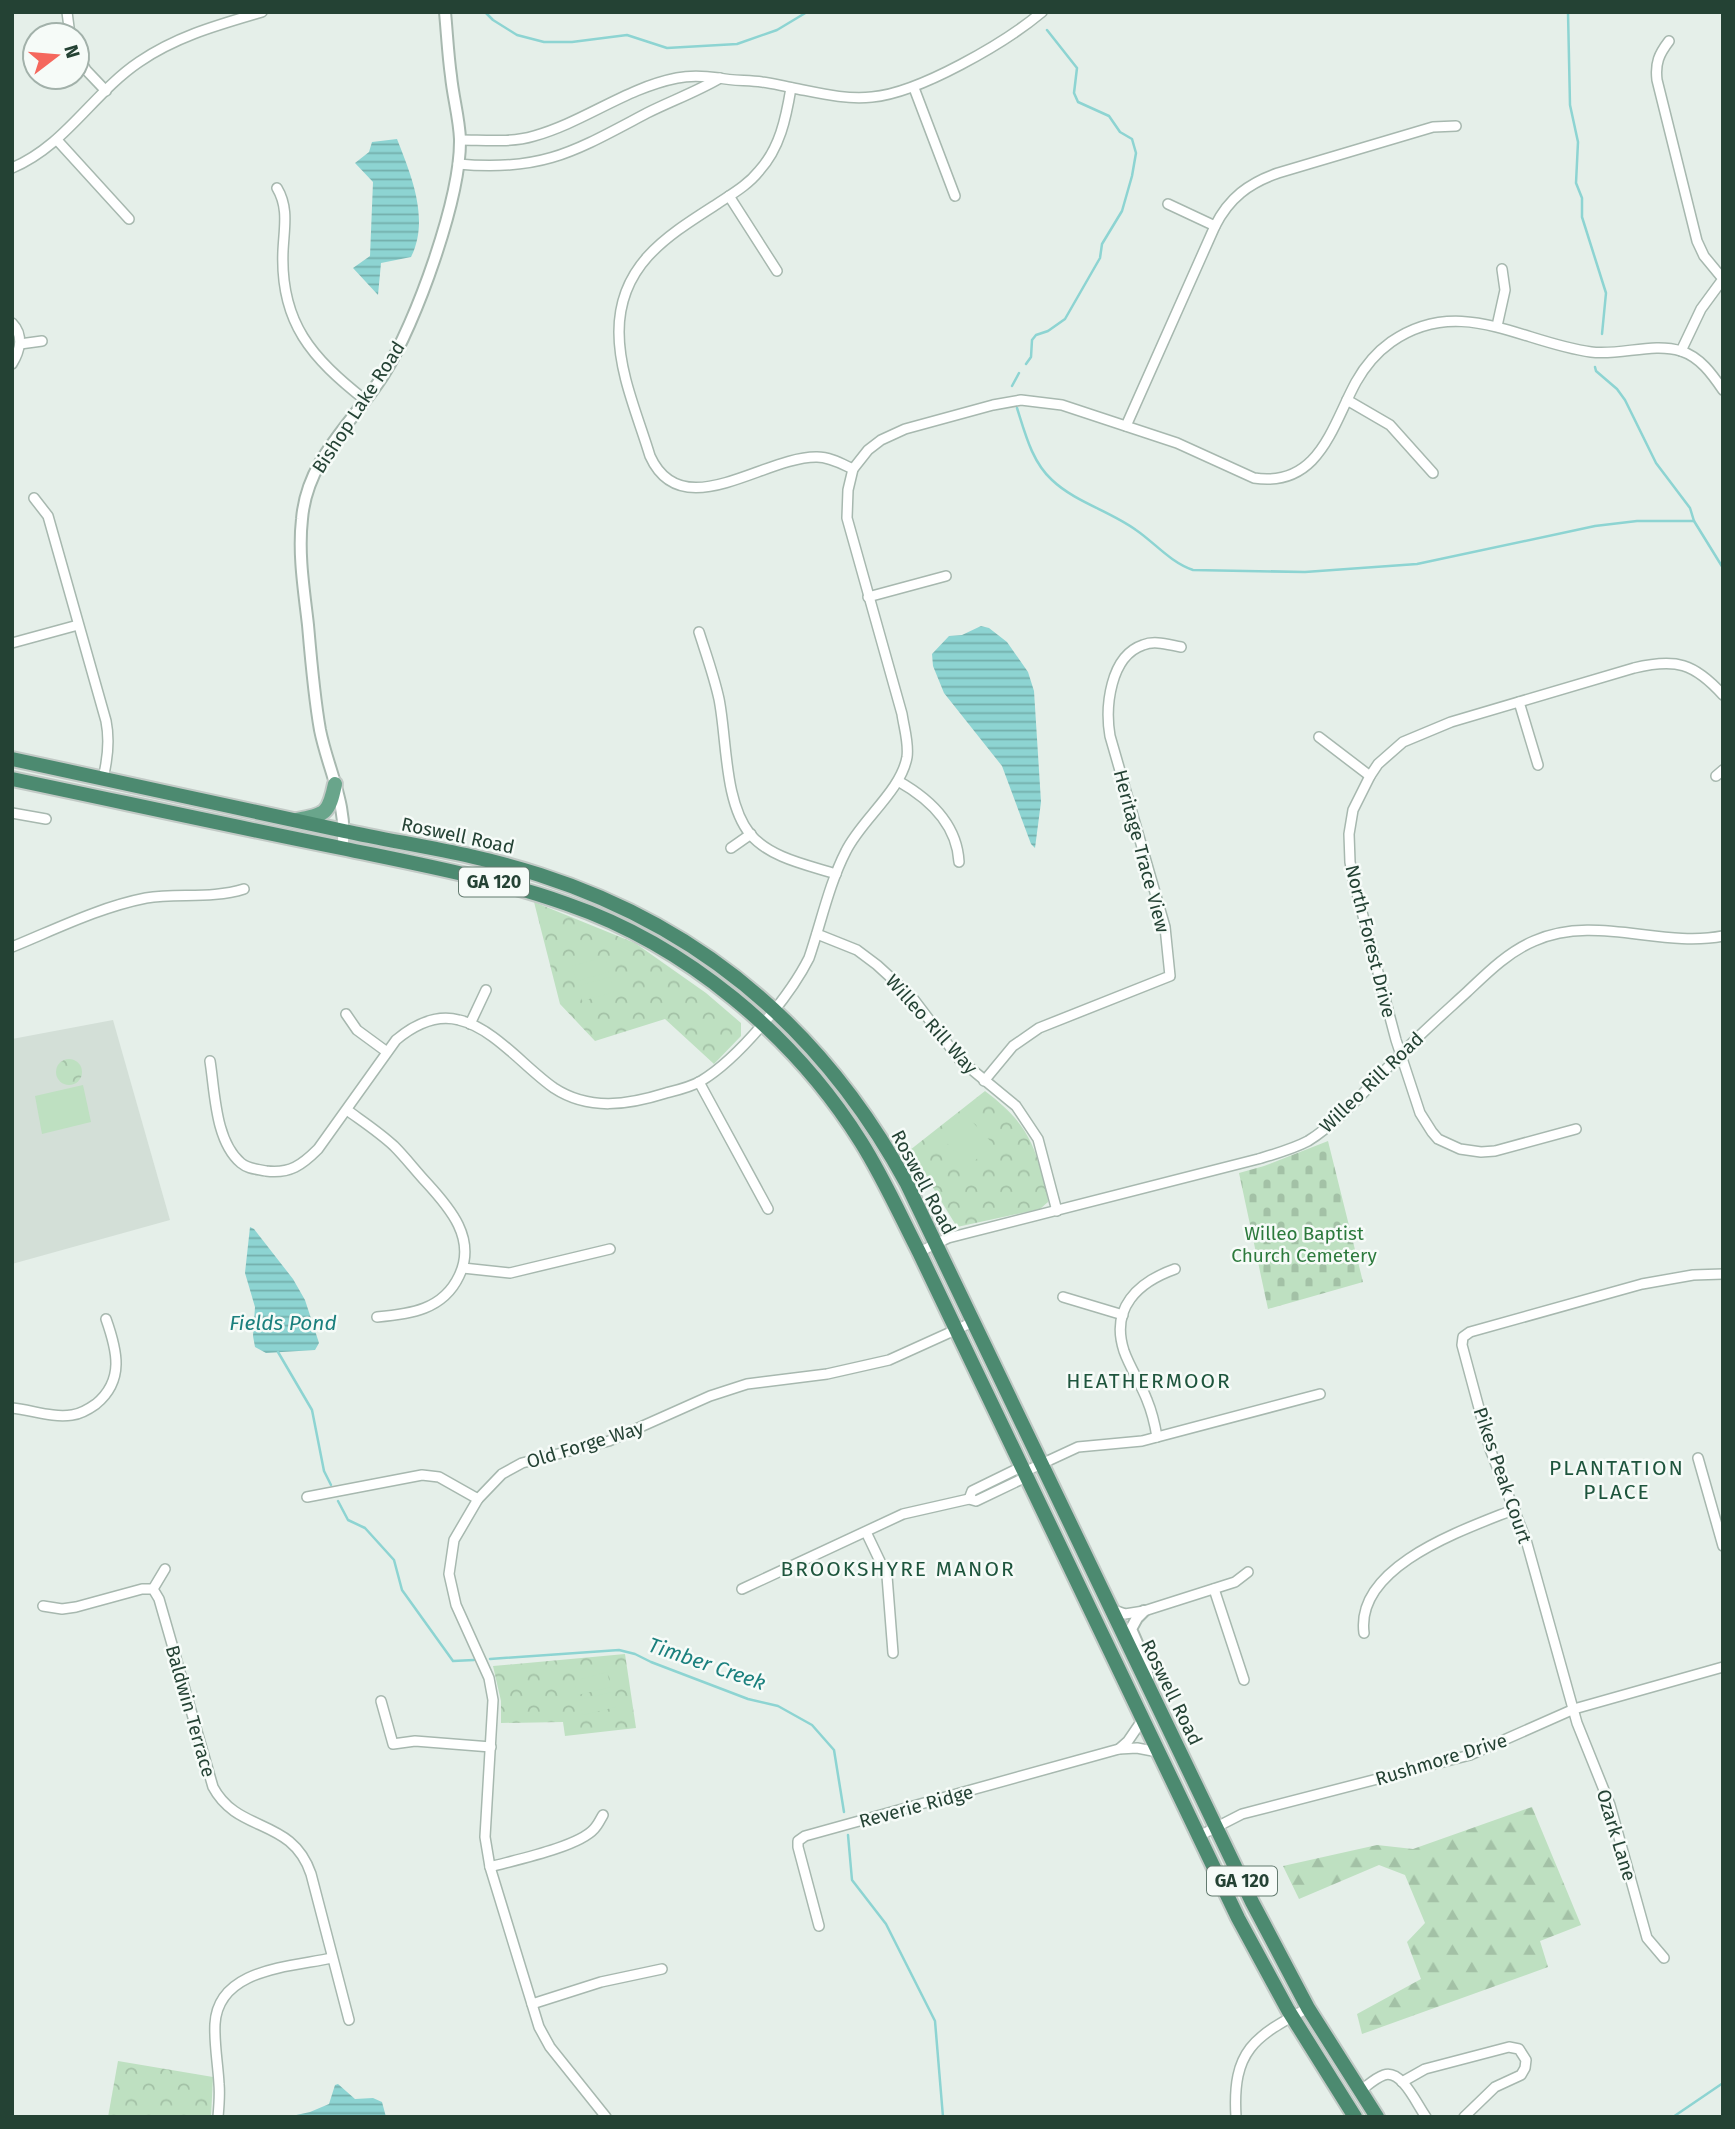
<svg xmlns="http://www.w3.org/2000/svg" width="1735" height="2129" viewBox="0 0 1735 2129" font-family="'Fira Sans',sans-serif">
  <style>
    .built { fill: #d3dfd7 }
    .forest { fill: url(#forest-firs) }
    .cemetery { fill: url(#cemetery-stones) }
    .park { fill: url(#park-crowns) }
    .pitch { fill: #bee0c1 }
    .water { fill: url(#water-rules) }
    .lines { fill: none; stroke-linecap: round; stroke-linejoin: round }
    .stream { stroke: #8dd4d2; stroke-width: 2.5 }
    .minor-casing { stroke: #a7b8af; stroke-width: 12 }
    .tertiary-casing { stroke: #a7b8af; stroke-width: 14 }
    .primary-casing { stroke: #c2cac6; stroke-width: 18 }
    .trunk-casing { stroke: #c2cac6; stroke-width: 18 }
    .minor { stroke: #fff; stroke-width: 9 }
    .tertiary { stroke: #fff; stroke-width: 10 }
    .primary { stroke: #69a58b; stroke-width: 14 }
    .trunk { stroke: #4c8a70; stroke-width: 14 }
    .labels { text-anchor: middle; stroke-width: 5; stroke-linejoin: round; paint-order: stroke }
    .shield { fill: #f6fbf8; stroke: #637a6f; stroke-width: 2 }
    .shield-label { font-size: 18px; font-weight: bold; fill: #244234 }
    .street-label { font-size: 19px; fill: #244234; stroke: #f6fbf8 }
    .park-label { font-size: 19px; fill: #2c7a3c; stroke: #f6fbf8 }
    .water-label { font-size: 21px; font-style: italic; fill: #1b807e; stroke: #f6fbf8 }
    .neighbourhood-label { font-size: 21px; letter-spacing: 2px; fill: #1e553d; stroke: #f6fbf8 }
  </style>
  <defs>
    <pattern id="forest-firs" width="22" height="20" patternUnits="userSpaceOnUse" patternTransform="scale(1.75)"><rect width="22" height="20" fill="#bee0c1"/><path d="M5 1l3.5 6h-7zM16 11l3.5 6h-7z" fill="#a3c1a6"/></pattern>
    <pattern id="cemetery-stones" width="16" height="16" patternUnits="userSpaceOnUse" patternTransform="scale(1.75)"><rect width="16" height="16" fill="#bee0c1"/><path d="M2 7V4a2 2 0 0 1 4 0v3zM10 15v-3a2 2 0 0 1 4 0v3z" fill="#a3c1a6"/></pattern>
    <pattern id="park-crowns" width="20" height="18" patternUnits="userSpaceOnUse" patternTransform="scale(1.75)"><rect width="20" height="18" fill="#bee0c1"/><path d="M2 6a3 3 0 1 1 6 0M12 15a3 3 0 1 1 6 0" fill="none" stroke="#a3c1a6"/></pattern>
    <pattern id="water-rules" width="6" height="5" patternUnits="userSpaceOnUse" patternTransform="scale(1.75)"><rect width="6" height="5" fill="#8dd4d2"/><path d="M0 2.5h6" fill="none" stroke="#73aeab"/></pattern>
  </defs>
  <rect width="100%" height="100%" fill="#e5efe9"/>
  <polygon class="built" points="113,1020 170,1220 12,1264 12,1039"/>
  <polygon class="forest" points="1532,1807 1581,1925 1540,1941 1548,1967 1362,2034 1357,2014 1421,1979 1407,1942 1425,1923 1405,1875 1379,1865 1299,1899 1283,1866 1377,1845 1413,1849"/>
  <polygon class="cemetery" points="1328,1141 1363,1282 1268,1309 1239,1173 1264,1166"/>
  <g class="park">
    <polygon points="534,902 635,943 706,993 741,1023 741,1036 714,1064 665,1019 595,1041 560,1004"/>
    <circle cx="69" cy="1072" r="13"/>
    <path d="M985,1091C1018,1116 1032,1135 1042,1175C1045,1184 1048,1193 1048,1202L1040,1209L957,1227L910,1150Z"/>
    <polygon points="625,1654 636,1728 565,1736 563,1722 501,1723 501,1701 493,1666"/>
    <polygon points="118,2061 213,2077 211,2117 108,2117"/>
  </g>
  <g class="pitch">
    <polygon points="605,957 609,972 577,981 572,966"/>
    <polygon points="610,977 614,992 582,1001 578,986"/>
    <polygon points="83,1085 91,1122 42,1134 35,1096"/>
    <polygon points="968,1117 979,1129 954,1151 943,1139"/>
    <polygon points="982,1132 993,1144 968,1167 957,1154"/>
    <polygon points="607,1672 611,1687 578,1695 574,1681"/>
    <polygon points="612,1692 616,1707 583,1715 579,1700"/>
  </g>
  <g class="water">
    <path d="M397,139C411,175 430,219 411,257L381,263L378,295L353,268L370,256L373,182L355,163L369,152L372,142Z"/>
    <polygon points="981,626 989,628 1007,642 1028,672 1034,691 1041,802 1035,848 1031,844 1002,766 944,693 933,666 932,654 949,636 962,635"/>
    <polygon points="250,1227 254,1229 293,1279 305,1300 319,1343 315,1350 266,1353 255,1347 253,1336 255,1307 245,1273"/>
    <polygon points="338,2084 355,2099 373,2098 382,2102 386,2117 287,2117 310,2112 329,2104 335,2085"/>
  </g>
  <g class="lines">
    <g class="stream">
      <polyline points="485,12 493,20 517,35 544,42 572,42 627,35 667,48 737,44 777,30 807,12"/>
      <polyline points="1568,12 1570,105 1578,142 1576,183 1582,198 1582,217 1606,293 1602,334"/>
      <polyline points="1026,364 1031,357 1032,340 1036,335 1048,331 1065,319 1100,258 1102,244 1122,211 1132,176 1136,153 1132,139 1120,132 1109,116 1078,102 1074,93 1077,68 1047,30"/>
      <polyline points="1595,367 1596,371 1617,389 1625,400 1656,463 1690,508 1694,521 1723,568"/>
      <polyline points="1012,386 1019,373"/>
      <path d="M1017,408C1025,433 1032,462 1052,480C1075,502 1110,511 1136,530C1155,543 1170,562 1193,570L1305,572L1417,564L1595,526L1637,521H1694"/>
      <polyline points="278,1352 312,1410 324,1471 331,1485"/>
      <polyline points="338,1501 348,1520 365,1528 394,1560 402,1590 453,1661 474,1660"/>
      <polyline points="490,1659 619,1650 635,1654 651,1662 748,1699 778,1706 812,1725 834,1750 844,1812"/>
      <polyline points="848,1835 852,1880 886,1924 935,2021 943,2117"/>
      <polyline points="1673,2117 1723,2083"/>
    </g>
    <g class="minor-casing">
      <g id="minor">
        <polyline points="67,12 70,35"/>
        <path d="M1669,41C1659,54 1655,63 1657,80L1697,241L1704,256L1723,279L1701,309L1681,351"/>
        <polyline points="77,54 86,70 106,91"/>
        <path d="M791,88C786,118 780,148 759,171C748,185 732,194 717,204C667,236 619,265 619,332C619,374 638,416 650,456C682,527 764,456 817,457C830,457 842,464 853,469"/>
        <polyline points="914,88 955,196"/>
        <polyline points="57,140 129,219"/>
        <path d="M460,140C484,140 511,143 534,136C584,122 626,88 677,78C692,75 704,76 719,78C733,81 748,80 762,82C772,83 782,86 793,88C819,93 846,100 872,97C919,93 1005,43 1042,12"/>
        <path d="M458,164C543,172 575,151 647,113C671,101 696,92 720,78"/>
        <path d="M12,168C65,146 93,93 139,62C177,36 218,25 262,12"/>
        <path d="M277,188C289,208 284,228 283,251C280,323 312,358 365,400"/>
        <polyline points="729,196 777,271"/>
        <polyline points="1168,204 1215,226"/>
        <path d="M12,323C24,335 20,351 12,364"/>
        <polyline points="1497,326 1505,290 1502,269"/>
        <polyline points="20,344 42,341"/>
        <polyline points="1347,400 1390,425 1433,473"/>
        <path d="M1126,426L1215,226C1229,198 1249,183 1278,173L1433,127L1456,126"/>
        <path d="M34,498L48,516L106,721C110,741 108,758 103,778"/>
        <polyline points="868,597 946,576"/>
        <path d="M699,632C706,654 714,676 719,699C727,739 724,802 750,834C770,858 808,865 836,874"/>
        <polyline points="12,643 78,625"/>
        <polyline points="1519,702 1538,765"/>
        <polyline points="1319,737 1370,776"/>
        <polyline points="1716,776 1723,770"/>
        <path d="M898,781C930,799 957,824 959,862"/>
        <polyline points="12,813 46,819"/>
        <polyline points="731,848 751,834"/>
        <polyline points="817,934 857,950 877,965 912,997 959,1059 1016,1106 1038,1139 1057,1211"/>
        <path d="M12,947C56,929 100,907 146,898C178,893 212,899 244,889"/>
        <polyline points="346,1014 357,1030 387,1052"/>
        <polyline points="470,1024 486,990"/>
        <path d="M210,1061C215,1092 215,1141 241,1163C248,1169 257,1169 266,1171C290,1174 302,1165 318,1149L396,1040C414,1025 436,1014 459,1020C494,1028 525,1068 554,1088C589,1111 628,1105 666,1093C678,1090 691,1087 701,1081C738,1059 790,996 809,958C821,923 829,884 846,851C861,820 901,791 907,757C909,743 904,728 902,714L847,518L848,490L853,469L868,450L881,440L905,429L993,405L1021,400L1062,405L1177,443L1254,478C1319,488 1332,426 1356,382C1365,366 1377,352 1391,342C1460,294 1522,343 1591,352C1620,356 1653,342 1681,351C1700,357 1712,374 1723,390"/>
        <path d="M984,1081L1013,1046L1039,1028L1170,976L1165,927L1110,736C1105,707 1110,656 1143,645C1155,640 1169,645 1181,647"/>
        <polyline points="699,1082 768,1209"/>
        <path d="M347,1110C362,1121 379,1132 394,1146C405,1157 415,1170 426,1182C450,1208 477,1239 459,1276C443,1310 410,1314 377,1317"/>
        <path d="M1576,1129L1495,1151L1481,1152L1460,1149L1438,1139L1432,1132L1420,1113L1396,1040L1354,882L1350,862L1349,834L1353,810L1370,776L1378,764L1403,742L1451,722L1634,668C1676,658 1694,663 1723,695"/>
        <path d="M919,1252L948,1238L1258,1159C1275,1154 1293,1149 1308,1141C1338,1123 1372,1083 1397,1058C1419,1035 1443,1014 1467,992C1487,973 1508,952 1534,941C1595,914 1660,948 1723,936"/>
        <polyline points="463,1268 510,1273 610,1249"/>
        <polyline points="1063,1297 1123,1315"/>
        <path d="M12,1408C32,1410 52,1418 72,1415C81,1414 89,1409 96,1404C125,1380 117,1350 106,1319"/>
        <path d="M1157,1437C1155,1425 1152,1412 1147,1400C1141,1384 1130,1368 1124,1351C1110,1308 1138,1282 1175,1269"/>
        <polyline points="1698,1458 1723,1546"/>
        <polyline points="307,1497 422,1475 439,1477 478,1499"/>
        <polyline points="969,1499 972,1491 1017,1469 1024,1472"/>
        <polyline points="866,1532 887,1576 893,1653"/>
        <polyline points="153,1589 165,1569"/>
        <polyline points="742,1589 903,1514 969,1499 976,1501 1022,1479 1024,1472 1078,1447 1142,1441 1320,1394"/>
        <polyline points="1214,1589 1244,1680"/>
        <path d="M43,1606L62,1609L76,1607L142,1589H153L159,1599L213,1787C238,1834 292,1817 311,1874L349,2020"/>
        <polyline points="1111,1609 1125,1614 1144,1611 1235,1582 1248,1572"/>
        <path d="M1364,1633C1355,1565 1466,1529 1515,1509"/>
        <polyline points="381,1701 393,1744 415,1741 491,1747"/>
        <polyline points="1119,1749 1128,1741 1143,1719"/>
        <polyline points="1199,1836 1242,1814 1470,1755 1574,1709 1723,1667"/>
        <path d="M490,1867C515,1860 578,1847 594,1829C598,1825 600,1820 603,1815"/>
        <polyline points="819,1926 798,1847 798,1841 805,1836 1119,1749 1137,1748 1158,1752"/>
        <polyline points="1664,1958 1647,1938 1610,1805 1577,1723 1526,1540 1490,1449 1462,1345 1463,1337 1470,1332 1642,1284 1693,1275 1723,1274"/>
        <polyline points="532,2004 601,1982 662,1969"/>
        <polyline points="1402,2082 1425,2069 1509,2047 1519,2049 1526,2060 1525,2068 1521,2075 1495,2087 1464,2117"/>
        <path d="M1360,2091C1367,2086 1375,2078 1384,2075C1402,2069 1417,2105 1426,2117"/>
        <path d="M218,2117C219,2106 220,2095 219,2084C218,2064 214,2044 215,2024C218,1968 291,1967 332,1958"/>
        <polyline points="606,2117 550,2047 539,2027 490,1867 485,1837 493,1700 489,1678 456,1605 449,1574 454,1540 478,1499 502,1474 522,1463 609,1441 710,1396 747,1384 827,1374 889,1360 973,1322"/>
        <path d="M1236,2117C1232,2050 1254,2037 1308,2008"/>
      </g>
    </g>
    <g class="tertiary-casing">
      <g id="tertiary">
        <path d="M342,849C349,807 328,770 320,730C314,696 311,660 308,625C304,590 298,554 302,519C307,458 354,422 384,374C416,323 461,198 460,139C459,117 453,97 451,76C448,55 447,33 445,12"/>
        <polyline points="1144,1611 1137,1618 1131,1629 1144,1659 1148,1677"/>
      </g>
    </g>
    <g class="primary-casing">
      <path id="primary" d="M297,820C326,815 329,813 335,784"/>
    </g>
    <g class="trunk-casing">
      <g id="trunk">
        <path d="M12,759C123,783 233,807 344,831C409,845 477,854 540,875C705,928 825,1033 907,1184L1252,1902L1308,2008L1377,2117"/>
        <path d="M12,779C122,802 231,826 341,848C417,864 494,878 567,904C686,945 794,1035 861,1142C883,1177 900,1215 919,1252L1238,1918L1288,2010L1355,2117"/>
      </g>
    </g>
    <use href="#minor" class="minor"/>
    <use href="#tertiary" class="tertiary"/>
    <use href="#primary" class="primary"/>
    <use href="#trunk" class="trunk"/>
  </g>
  <g class="labels">
    <g class="shield">
      <rect x="459" y="867.5" width="70" height="29" rx="5"/>
      <rect x="1207" y="1866.5" width="70" height="29" rx="5"/>
    </g>
    <g class="shield-label">
      <text x="494" y="888">GA 120</text>
      <text x="1242" y="1887">GA 120</text>
    </g>
    <g class="street-label">
      <text transform="translate(358 407) rotate(-57)" y="7">Bishop Lake Road</text>
      <text transform="translate(458 835) rotate(12)" y="7">Roswell Road</text>
      <text transform="translate(1142 851) rotate(75)" y="7">Heritage Trace View</text>
      <text transform="translate(1371 941) rotate(76)" y="7">North Forest Drive</text>
      <text transform="translate(932 1024) rotate(48)" y="7">Willeo Rill Way</text>
      <text transform="translate(1371 1082) rotate(-44)" y="7">Willeo Rill Road</text>
      <text transform="translate(924 1182) rotate(62)" y="7">Roswell Road</text>
      <text transform="translate(585 1444) rotate(-17)" y="7">Old Forge Way</text>
      <text transform="translate(1503 1475) rotate(71)" y="7">Pikes Peak Court</text>
      <text transform="translate(1172 1692) rotate(64)" y="7">Roswell Road</text>
      <text transform="translate(191 1711) rotate(74)" y="7">Baldwin Terrace</text>
      <text transform="translate(1441 1759) rotate(-17)" y="7">Rushmore Drive</text>
      <text transform="translate(916 1806) rotate(-15)" y="7">Reverie Ridge</text>
      <text transform="translate(1617 1835) rotate(73)" y="7">Ozark Lane</text>
    </g>
    <g class="park-label">
      <text x="1304" y="1240">Willeo Baptist<tspan x="1304" dy="22">Church Cemetery</tspan></text>
    </g>
    <g class="water-label">
      <text x="283" y="1330">Fields Pond</text>
      <text transform="translate(707 1664) rotate(19)" y="7">Timber Creek</text>
    </g>
    <g class="neighbourhood-label">
      <text x="1149" y="1388">HEATHERMOOR</text>
      <text x="1617" y="1475">PLANTATION<tspan x="1617" dy="24">PLACE</tspan></text>
      <text x="898" y="1576">BROOKSHYRE MANOR</text>
    </g>
  </g>
  <rect width="1735" height="2129" fill="none" stroke="#244234" stroke-width="28"/>
  <g transform="translate(56 56) rotate(74)"><circle r="33" fill="#f6fbf8" stroke="#a2b1aa" stroke-width="2"/>
  <path d="M0-5L12 26L0 18L-12 26Z" fill="#f5675d"/>
  <text y="-10" font-size="19" font-weight="bold" text-anchor="middle" fill="#244234">N</text>
  </g>
</svg>
